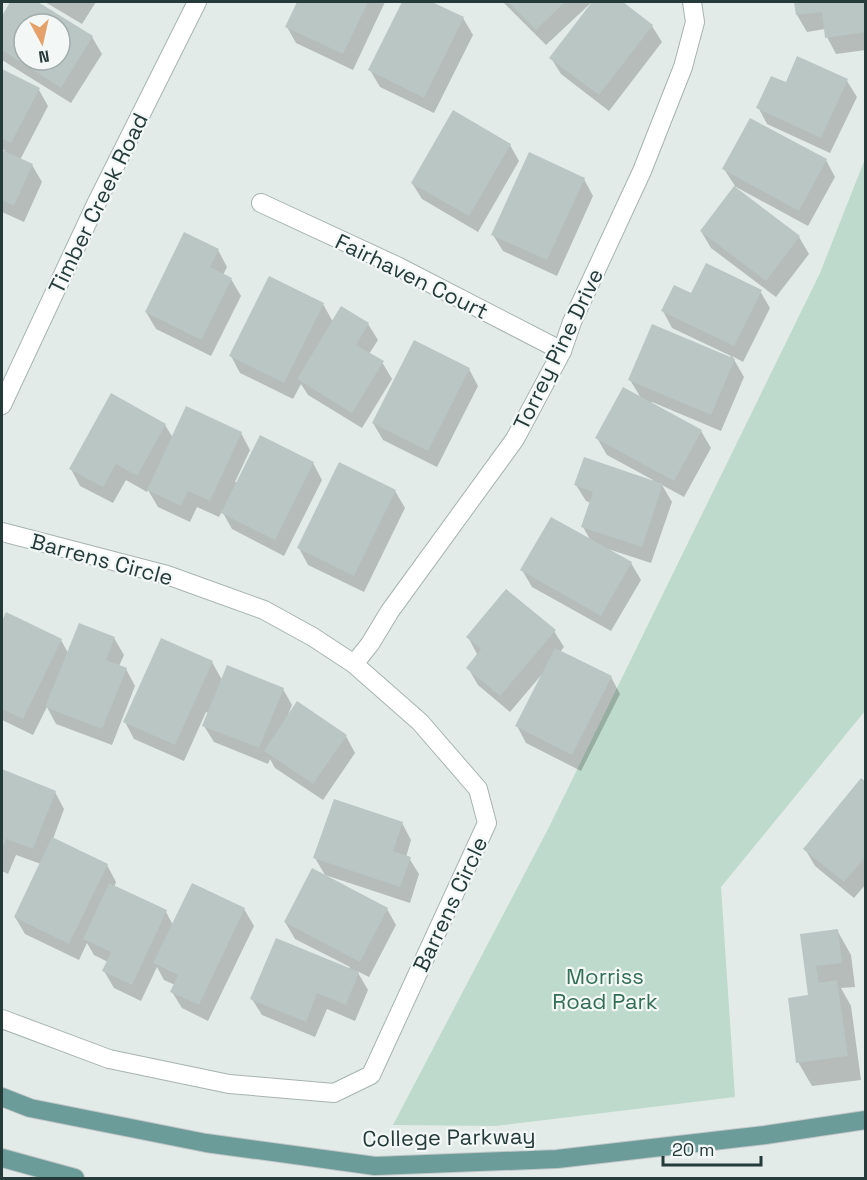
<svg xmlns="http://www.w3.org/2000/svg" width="867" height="1180" viewBox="0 0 867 1180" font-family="'Space Grotesk',sans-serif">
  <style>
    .green { fill: #bedacc }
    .shadow { fill: #0003; fill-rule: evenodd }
    .building { fill: #b9c6c3; fill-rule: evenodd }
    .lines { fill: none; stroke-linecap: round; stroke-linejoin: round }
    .minor-casing { stroke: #a6b3b1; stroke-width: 20 }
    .major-casing { stroke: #c2c8c8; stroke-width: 20 }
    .minor { stroke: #fff; stroke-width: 18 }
    .major { stroke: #6c9c9a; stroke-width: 18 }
    .labels { text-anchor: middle; stroke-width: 4.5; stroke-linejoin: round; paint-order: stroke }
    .street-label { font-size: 22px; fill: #253b3a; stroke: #f3f8f7 }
    .park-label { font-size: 22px; fill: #336e56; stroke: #f3f8f7 }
  </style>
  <rect width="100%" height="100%" fill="#e3ebe9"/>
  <polygon class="green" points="865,159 865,711 721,887 735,1097 495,1126 393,1125 548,829 820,273"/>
  <g class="shadow">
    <path d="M12,2H35L92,37L102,54L71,103L2,60V18ZM24,24H60V60H24Z"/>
    <polygon points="45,2 96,2 82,24"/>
    <polygon points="299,2 385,2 353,70 296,43 287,27"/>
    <polygon points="404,2 428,2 463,18 473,35 434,113 380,87 370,70"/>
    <polygon points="503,2 592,2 546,45"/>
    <polygon points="592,2 620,2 652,26 662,42 609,111 561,74 551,58 593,3"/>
    <polygon points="795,2 866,2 866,50 836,54 827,37 825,29 807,32 797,15"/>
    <polygon points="2,70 39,90 48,106 20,160 32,165 42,182 24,222 2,212 2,214 2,152 4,153 5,151 2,149"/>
    <polygon points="847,81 857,97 830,153 767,124 758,107 786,84"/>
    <polygon points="510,145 519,161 478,232 422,199 412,183"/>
    <polygon points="826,160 835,177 808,226 736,187 735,188 799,237 809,254 776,297 711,248 701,231 735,186 724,169"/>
    <polygon points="584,179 593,196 557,276 503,251 493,235"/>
    <polygon points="218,250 227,267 223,275 231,279 241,296 211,356 156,329 146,312"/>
    <polygon points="760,291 770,308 743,362 732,356 744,377 721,431 652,402 651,404 701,431 711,448 684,497 662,485 672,502 651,563 608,549 631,563 641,580 611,631 532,587 522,570 591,541 583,527 591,503 586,501 576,485 653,482 653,480 607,455 597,438 641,398 630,380 730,358 731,356 672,328 663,311 692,295"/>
    <polygon points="323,304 333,322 368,324 378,340 369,354 382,362 392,379 362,428 308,395 301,384 293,399 240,373 231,356"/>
    <polygon points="469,369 478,386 437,467 383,440 373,423"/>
    <polygon points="165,425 173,438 241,433 250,450 235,482 238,483 313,463 322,480 284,556 232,529 222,511 219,517 197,507 190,522 158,507 148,490 147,492 126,480 113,503 80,486 71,469"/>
    <polygon points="395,491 405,508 364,592 308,565 299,548"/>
    <polygon points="6,614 61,640 68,653 114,638 124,655 119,666 126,669 135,686 112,745 56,724 47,707 33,735 2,720 2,624"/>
    <polygon points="554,631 564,647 560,652 611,677 620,694 581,771 526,743 517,726 543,673 510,712 478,685 468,668 477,654 468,637"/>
    <polygon points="212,662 222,680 283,689 292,705 288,715 346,736 355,753 323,800 275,768 270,759 268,764 214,742 204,726 209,713 206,712 184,761 134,739 125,722"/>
    <polygon points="2,771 55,792 64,809 53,839 107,865 116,882 114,887 166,912 173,925 244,909 254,926 208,1021 182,1008 172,992 175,985 164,980 157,967 141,1001 114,988 104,971 108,962 94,955 87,943 79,960 25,934 15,917 41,864 16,855 8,874 2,871"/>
    <polygon points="866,784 866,884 854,898 815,866 805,849"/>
    <polygon points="402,823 411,840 406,857 409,858 419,874 410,903 325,875 315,858"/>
    <polygon points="387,909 396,925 369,977 357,971 368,990 355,1021 327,1009 315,1037 262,1015 252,999 349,969 350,967 295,939 285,922"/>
    <polygon points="837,930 851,955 855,987 841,988 851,1006 861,1080 812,1086 798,1062 810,996 802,935"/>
  </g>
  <g class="building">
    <path d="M10,2H38L93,36L61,88L2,50V16ZM24,24H60V60H24Z"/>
    <polygon points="297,2 368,2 343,54 285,27"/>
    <polygon points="402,2 432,2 464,17 424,98 368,70"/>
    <polygon points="508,2 565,2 536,30"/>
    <polygon points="592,2 623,2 653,25 599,95 549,58"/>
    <polygon points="794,2 866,2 866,32 825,38 822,12 796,15"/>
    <polygon points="797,56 848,79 821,138 756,108 771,76 786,82"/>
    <polygon points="2,69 40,88 11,143 2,138"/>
    <polygon points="453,110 511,144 469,216 411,183"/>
    <polygon points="750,118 827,159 799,211 722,169"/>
    <polygon points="2,150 33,164 14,206 2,200"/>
    <polygon points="529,152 585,178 547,260 491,235"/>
    <polygon points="734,186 800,236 766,281 700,231"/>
    <polygon points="184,232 219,249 210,267 232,278 201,340 145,312"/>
    <polygon points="706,263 762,290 734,346 661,311 674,285 691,293"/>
    <polygon points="269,276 324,303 284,383 229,356"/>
    <polygon points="341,306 369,323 356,345 384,361 352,413 297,379"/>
    <polygon points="652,324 735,359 711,415 628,380"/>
    <polygon points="414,340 470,368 428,451 372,423"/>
    <polygon points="623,387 702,430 674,481 595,438"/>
    <polygon points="111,393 166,424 137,476 116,464 103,487 69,469"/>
    <polygon points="186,406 242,432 210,501 188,491 181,506 147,490"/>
    <polygon points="260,435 314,462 275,540 221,513"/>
    <polygon points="584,457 663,484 642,547 581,527 593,492 574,485"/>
    <polygon points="339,462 396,490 354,576 297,548"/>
    <polygon points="551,517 632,562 601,616 520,570"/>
    <polygon points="506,589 556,630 500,696 466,668 481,649 466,637"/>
    <polygon points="6,612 62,639 23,719 2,709 2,621"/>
    <polygon points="79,623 115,637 106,660 127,668 102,729 45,707"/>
    <polygon points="161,638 213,661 175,745 123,722"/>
    <polygon points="555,648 612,676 572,755 515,726"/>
    <polygon points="227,665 284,688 259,748 202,726"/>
    <polygon points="297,701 347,735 313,784 264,751"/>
    <polygon points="2,769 56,791 33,849 6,839 2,850"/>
    <polygon points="861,778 866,782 866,856 844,882 803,849"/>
    <polygon points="334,799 403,822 393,851 411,857 400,887 313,858"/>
    <polygon points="52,837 108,864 69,944 14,917"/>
    <polygon points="312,868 388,908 360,962 284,922"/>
    <polygon points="109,883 167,910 132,985 102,971 111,952 83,939"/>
    <polygon points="192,883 245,908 199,1005 170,992 178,975 153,963"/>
    <polygon points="838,929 842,963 816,966 819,983 837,980 848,1056 796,1063 788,998 808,995 800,934"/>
    <polygon points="276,938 359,972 346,1005 317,993 306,1022 250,999"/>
  </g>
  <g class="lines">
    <g class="minor-casing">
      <g id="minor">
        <polyline points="261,203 397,266 562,351"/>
        <polyline points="2,405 96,204 197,2"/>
        <polyline points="2,532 167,575 264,610 313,637 354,664 420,722 478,789 487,823 371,1075 334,1093 229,1084 109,1059 2,1019"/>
        <polyline points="354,664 370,644 390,611 515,439 562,351 572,322 642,171 683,67 695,22 692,2"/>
      </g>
    </g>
    <g class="major-casing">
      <g id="major">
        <polyline points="2,1097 30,1108 206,1143 375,1166 557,1159 765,1135 866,1120"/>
        <polyline points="2,1158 75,1178"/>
      </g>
    </g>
    <use href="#minor" class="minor"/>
    <use href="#major" class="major"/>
  </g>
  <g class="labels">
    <g class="street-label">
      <text transform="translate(98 203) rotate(-64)" y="8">Timber Creek Road</text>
      <text transform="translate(412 276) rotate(26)" y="8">Fairhaven Court</text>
      <text transform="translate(558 349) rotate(-64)" y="8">Torrey Pine Drive</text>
      <text transform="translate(102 559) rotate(15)" y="8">Barrens Circle</text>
      <text transform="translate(450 904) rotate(-65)" y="8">Barrens Circle</text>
      <text transform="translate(449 1137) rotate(-1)" y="8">College Parkway</text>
    </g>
    <g class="park-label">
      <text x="605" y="984">Morriss<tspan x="605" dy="25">Road Park</tspan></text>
    </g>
  </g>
  <rect width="867" height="1180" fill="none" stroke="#253b3a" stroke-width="6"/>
  <g transform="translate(42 42) rotate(172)"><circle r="28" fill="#f3f8f7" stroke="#a1acab" stroke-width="1.5"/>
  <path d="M0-4.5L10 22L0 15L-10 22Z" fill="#e4a169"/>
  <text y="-9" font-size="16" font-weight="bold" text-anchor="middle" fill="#253b3a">N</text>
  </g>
  <path d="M663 1156v9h98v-9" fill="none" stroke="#253b3a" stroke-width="3"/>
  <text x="672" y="1156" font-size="18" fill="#253b3a" stroke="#f3f8f7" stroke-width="4.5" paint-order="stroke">20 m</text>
</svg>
